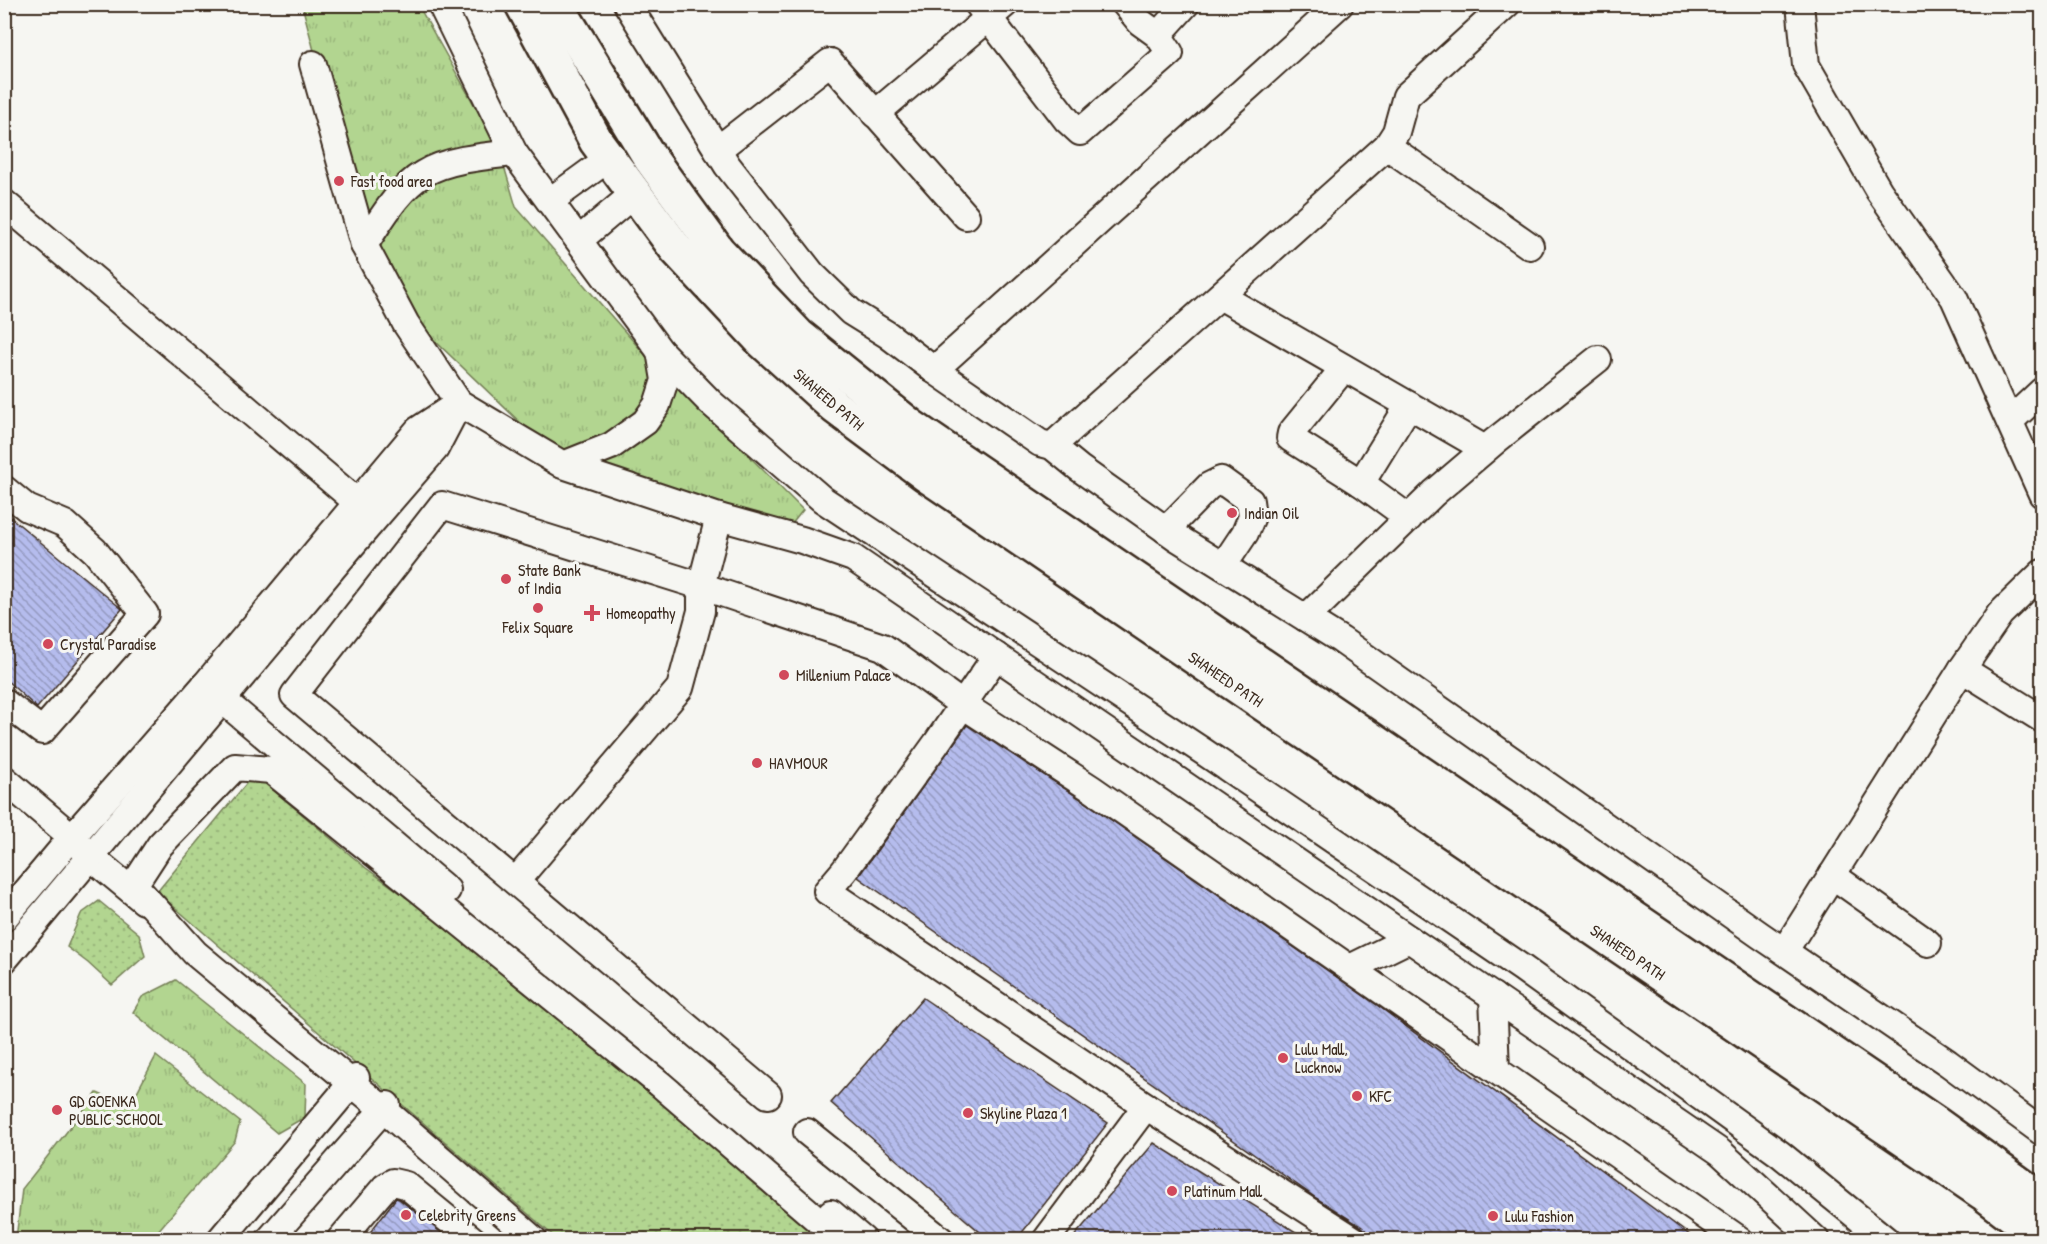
<svg xmlns="http://www.w3.org/2000/svg" width="2047" height="1244" viewBox="0 0 2047 1244" font-family="'Patrick Hand',sans-serif">
  <style>
    .grass { fill: url(#grass-tufts); stroke: #768057; stroke-width: 1.5 }
    .garden { fill: url(#garden-dots); stroke: #768057; stroke-width: 1.5 }
    .building { fill: url(#building-back-hatch); stroke: #3b2a1e; stroke-width: 1.5 }
    .lines { fill: none; stroke-linecap: round; stroke-linejoin: round }
    .minor-casing { stroke: #3b2a1e; stroke-width: 30 }
    .highway-casing { stroke: #3b2a1e; stroke-width: 38 }
    .minor { stroke: #f6f6f2; stroke-width: 26 }
    .highway { stroke: #f6f6f2; stroke-width: 33 }
    .poi-dot { fill: #d1495b; stroke: #f6f6f2; stroke-width: 2 }
    .labels { text-anchor: middle; stroke-width: 6; stroke-linejoin: round; paint-order: stroke }
    .poi-label { font-size: 16px; fill: #3b2a1e; stroke: #f6f6f2; text-anchor: start }
    .street-label { font-size: 16px; fill: #3b2a1e; stroke: #f6f6f2 }
  </style>
  <defs>
    <pattern id="grass-tufts" width="24" height="20" patternUnits="userSpaceOnUse" patternTransform="scale(1.5)"><rect width="24" height="20" fill="#b2d590"/><path d="M3 7l-1-3M5 7V3M7 7l1-3M15 17l-1-3M17 17v-4M19 17l1-3" fill="none" stroke="#9ab77c"/></pattern>
    <pattern id="garden-dots" width="8" height="8" patternUnits="userSpaceOnUse" patternTransform="scale(1.5)"><rect width="8" height="8" fill="#b2d590"/><path d="M2 2h.1M6 6h.1" fill="none" stroke="#9ab77c" stroke-width="1.8" stroke-linecap="round"/></pattern>
    <pattern id="building-back-hatch" width="6" height="6" patternUnits="userSpaceOnUse" patternTransform="scale(1.5)"><rect width="6" height="6" fill="#b5bced"/><path d="M-1 5l2 2M0 0l6 6M5-1l2 2" fill="none" stroke="#9499bf"/></pattern>
  </defs>
  <rect width="100%" height="100%" fill="#f6f6f2"/>
  <filter id="ink" filterUnits="userSpaceOnUse"><feTurbulence type="fractalNoise" baseFrequency=".0167" numOctaves="2"/><feDisplacementMap in="SourceGraphic" scale="12" xChannelSelector="R" yChannelSelector="G"/><feConvolveMatrix kernelMatrix="1 2 1 2 8 2 1 2 1" color-interpolation-filters="sRGB"/></filter>
  <g filter="url(#ink)">
    <g class="grass">
      <polygon points="302,5 418,5 499,149 516,207 661,373 699,406 803,510 787,530 550,451 385,293 349,184"/>
      <polygon points="176,980 306,1084 305,1117 277,1133 133,1012 142,997"/>
      <polygon points="156,1056 240,1122 235,1141 151,1239 16,1239 22,1189 97,1093 129,1107"/>
    </g>
    <g class="garden">
      <polygon points="254,774 366,868 582,1025 820,1239 557,1239 157,892"/>
      <polygon points="99,901 139,934 145,956 112,985 88,963 67,947 81,914"/>
    </g>
    <g class="building">
      <polygon points="4,512 122,609 37,708 4,678"/>
      <polygon points="967,725 1084,801 1377,1005 1695,1239 1376,1239 1362,1227 1316,1198 858,877"/>
      <polygon points="923,998 1108,1123 1017,1239 988,1239 831,1103"/>
      <polygon points="1154,1143 1307,1239 1072,1239"/>
      <polygon points="396,1198 399,1199 449,1239 365,1239"/>
    </g>
    <g class="lines">
      <g class="minor-casing">
        <g id="minor">
          <polyline points="441,4 514,153 660,351 710,402 822,499 1204,752 1522,968 1780,1154 1886,1240"/>
          <polyline points="627,4 727,165 812,274 851,312 888,335 934,370 1040,443 1052,446 1079,468 1176,537 1341,640 1760,935 1948,1063 2042,1132"/>
          <polyline points="978,4 1067,120 1080,132 1170,53 1158,35"/>
          <polyline points="1125,4 1140,22 1158,35 1186,4"/>
          <polyline points="1800,4 1806,65 1879,191 1954,298 2042,494"/>
          <polyline points="313,64 364,245 406,324 459,403 563,465 719,517 802,540 853,558 1720,1152 1816,1240"/>
          <polyline points="875,114 1005,4"/>
          <polyline points="1387,146 1530,246"/>
          <polyline points="717,150 830,62 966,216"/>
          <polyline points="550,201 609,158"/>
          <polyline points="4,203 357,502"/>
          <polyline points="579,240 635,193"/>
          <path d="M364,245C381,220 397,190 423,174C447,159 487,156 514,153"/>
          <polyline points="1220,296 1485,449"/>
          <polyline points="1344,368 1291,433 1290,438 1361,483"/>
          <polyline points="934,370 1340,4"/>
          <polyline points="2010,421 2042,391"/>
          <polyline points="1052,446 1387,146 1396,132 1406,96 1507,4"/>
          <polyline points="563,465 611,446 645,422 657,405 665,380 660,351"/>
          <polyline points="4,489 27,508 65,524 95,551 145,614 42,731 4,702"/>
          <polyline points="1409,518 1361,483 1409,405"/>
          <polyline points="1166,530 1209,486 1221,480 1250,501 1252,516 1245,533 1223,566"/>
          <polyline points="1306,618 1434,493 1495,441 1598,359"/>
          <polyline points="996,656 936,744 844,871 827,891 1146,1106 1354,1240"/>
          <polyline points="1962,669 2042,719"/>
          <polyline points="205,685 447,890"/>
          <polyline points="4,779 72,837 91,857 144,901"/>
          <polyline points="1832,875 1928,943"/>
          <polyline points="516,881 680,688 701,611 701,586 719,517"/>
          <polyline points="4,918 72,837 205,685 418,430 456,405"/>
          <polyline points="1785,950 1962,669 2000,614 2042,573"/>
          <polyline points="4,960 352,545 435,449 459,403"/>
          <polyline points="1350,968 1409,939"/>
          <polyline points="1493,996 1496,1070"/>
          <polyline points="768,1095 294,695 442,505 701,586 883,647 963,705 1092,789 1740,1240"/>
          <polyline points="807,1132 941,1240"/>
          <polyline points="831,1213 863,1240"/>
          <polyline points="220,1240 356,1078"/>
          <polyline points="269,1240 387,1105"/>
          <polyline points="340,1240 385,1187 393,1182 406,1185 473,1240"/>
          <polyline points="534,1240 389,1114 195,953 134,885 160,845 235,767 271,770 660,1084 841,1240"/>
          <polyline points="1046,1240 1146,1106"/>
        </g>
      </g>
      <g class="highway-casing">
        <g id="highway">
          <polyline points="522,4 596,141 676,249 762,341 835,407 925,474 1983,1193 2042,1238"/>
          <polyline points="556,4 650,158 718,251 798,335 912,427 1935,1123 2042,1200"/>
        </g>
      </g>
      <use href="#minor" class="minor"/>
      <use href="#highway" class="highway"/>
    </g>
  </g>
  <g class="poi-dot">
    <circle cx="339" cy="181" r="6"/>
    <circle cx="1232" cy="513" r="6"/>
    <circle cx="506" cy="579" r="6"/>
    <circle cx="538" cy="608" r="6"/>
    <path d="M589 604h6v6h6v6h-6v6h-6v-6h-6v-6h6z"/>
    <circle cx="48" cy="644" r="6"/>
    <circle cx="784" cy="675" r="6"/>
    <circle cx="757" cy="763" r="6"/>
    <circle cx="1283" cy="1058" r="6"/>
    <circle cx="1357" cy="1096" r="6"/>
    <circle cx="57" cy="1110" r="6"/>
    <circle cx="968" cy="1113" r="6"/>
    <circle cx="1172" cy="1191" r="6"/>
    <circle cx="406" cy="1215" r="6"/>
    <circle cx="1493" cy="1216" r="6"/>
  </g>
  <g class="labels">
    <g class="poi-label">
      <text x="351" y="187">Fast food area</text>
      <text x="1244" y="519">Indian Oil</text>
      <text x="518" y="576">State Bank<tspan x="518" dy="18">of India</tspan></text>
      <text x="606" y="619">Homeopathy</text>
      <text x="538" y="633" text-anchor="middle">Felix Square</text>
      <text x="60" y="650">Crystal Paradise</text>
      <text x="796" y="681">Millenium Palace</text>
      <text x="769" y="769">HAVMOUR</text>
      <text x="1295" y="1055">Lulu Mall,<tspan x="1295" dy="18">Lucknow</tspan></text>
      <text x="1369" y="1102">KFC</text>
      <text x="69" y="1107">GD GOENKA<tspan x="69" dy="18">PUBLIC SCHOOL</tspan></text>
      <text x="980" y="1119">Skyline Plaza 1</text>
      <text x="1184" y="1197">Platinum Mall</text>
      <text x="418" y="1221">Celebrity Greens</text>
      <text x="1505" y="1222">Lulu Fashion</text>
    </g>
    <g class="street-label">
      <text transform="translate(829 399) rotate(40)" y="6">SHAHEED PATH</text>
      <text transform="translate(1226 679) rotate(34)" y="6">SHAHEED PATH</text>
      <text transform="translate(1628 952) rotate(34)" y="6">SHAHEED PATH</text>
    </g>
  </g>
  <rect width="2047" height="1244" fill="none" stroke="#f6f6f2" stroke-width="24"/>
  <rect x="12" y="12" width="2023" height="1220" fill="none" stroke="#3b2a1e" stroke-width="2" filter="url(#ink)"/>
</svg>
